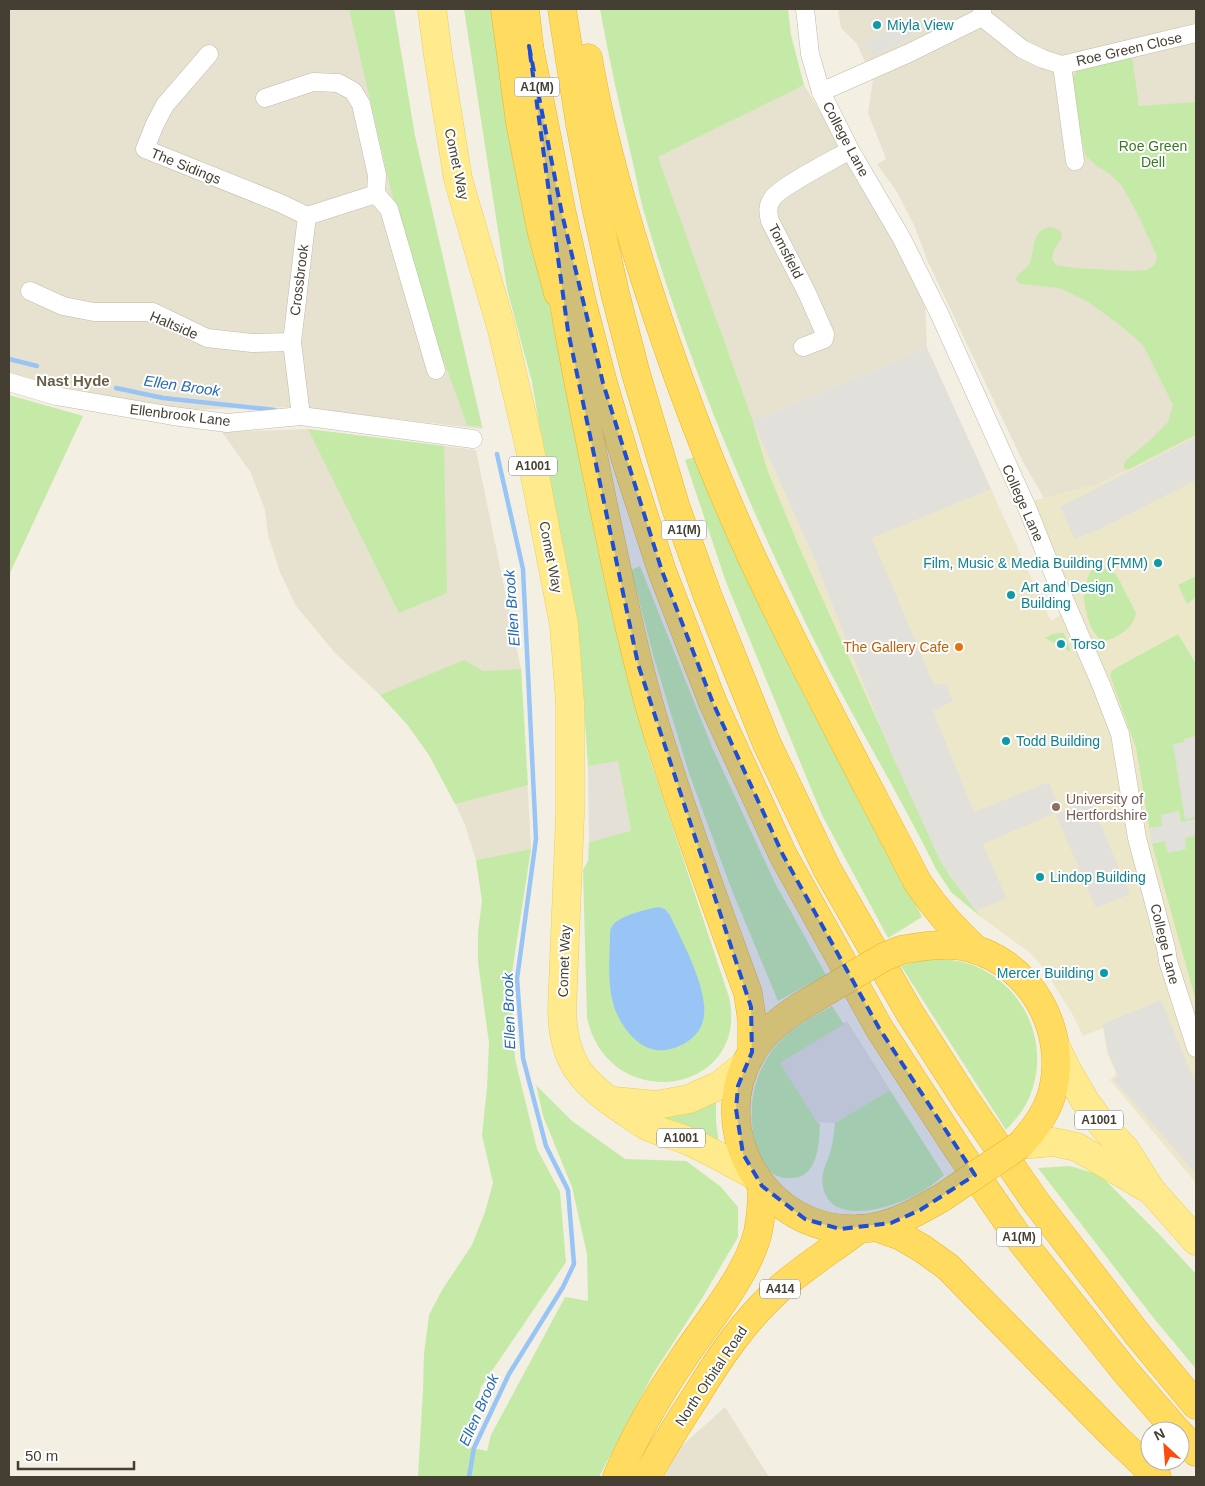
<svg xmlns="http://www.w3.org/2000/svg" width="1205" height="1486" viewBox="0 0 1205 1486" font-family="Arial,sans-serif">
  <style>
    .residential { fill: #e7e2d0 }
    .industrial { fill: #e4e0d7 }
    .education { fill: #ede7ca }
    .green { fill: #c5eaa7; fill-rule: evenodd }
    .parking { fill: #e2e0db }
    .water { fill: #98c5f5 }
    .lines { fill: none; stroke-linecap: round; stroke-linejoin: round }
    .stream { stroke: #98c5f5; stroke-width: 4.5 }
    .street-casing { stroke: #c1bba7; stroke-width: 19 }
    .primary-casing { stroke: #eccf57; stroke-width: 29 }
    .highway-casing { stroke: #e8b626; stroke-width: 29 }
    .street { stroke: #fff; stroke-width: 18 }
    .primary { stroke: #ffeb8e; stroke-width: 28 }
    .highway { stroke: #ffdb60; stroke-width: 28 }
    .highway-bridge-casing { stroke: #e8b626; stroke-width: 29; stroke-linecap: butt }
    .highway-bridge { stroke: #ffdb60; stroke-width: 28 }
    .marked { fill: #1d4ed8; fill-opacity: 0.2; stroke: #1d4ed8; stroke-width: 4; stroke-dasharray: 10 6; stroke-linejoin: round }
    .culture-dot { fill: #0f9aa8; stroke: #fff; stroke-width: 2 }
    .food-dot { fill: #e8710a; stroke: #fff; stroke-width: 2 }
    .education-dot { fill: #8d6e63; stroke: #fff; stroke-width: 2 }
    .labels { text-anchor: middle; stroke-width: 4; stroke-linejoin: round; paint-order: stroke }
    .shield { fill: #fff; stroke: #7c7970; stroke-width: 1 }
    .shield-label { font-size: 12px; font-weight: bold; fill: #443f32 }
    .culture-label { font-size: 14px; fill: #0d838f; stroke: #fff; text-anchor: start }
    .street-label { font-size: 14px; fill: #443f32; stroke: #fff }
    .park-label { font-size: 14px; fill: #3a7922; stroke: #fff }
    .food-label { font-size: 14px; fill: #c56008; stroke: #fff; text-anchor: end }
    .education-label { font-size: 14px; fill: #785e54; stroke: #fff; text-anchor: start }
    .neighbourhood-label { font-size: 15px; font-weight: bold; fill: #685f49; stroke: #fff }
    .water-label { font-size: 15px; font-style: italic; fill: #2569b7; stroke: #fff }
  </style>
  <rect width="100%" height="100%" fill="#f3efe2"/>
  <g class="residential">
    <polygon points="9,9 384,9 483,429 293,407 172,410 52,385 9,372"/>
    <polygon points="838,9 1196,9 1196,435 1099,484 1044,498 1024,464 928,262 915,227 897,192 877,164 886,159 868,113 873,80 857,44 841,28"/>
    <polygon points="804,85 886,223 925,302 927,348 753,421 657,156"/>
    <polygon points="308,429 476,450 521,669 531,849 476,860 465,825 451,794 429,755 407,724 380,695 335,653 296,606 280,572 268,535 265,510 251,473 222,432"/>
    <polygon points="725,1407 769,1477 665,1477 677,1450"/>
  </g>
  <g class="industrial">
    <polygon points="618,760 631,832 589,842 588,766"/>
    <polygon points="847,1021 890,1090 835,1123 817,1122 780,1063"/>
  </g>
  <polygon class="education" points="927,348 1051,621 1059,616 1060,612 1032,501 1099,484 1196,435 1196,1183 1110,1080 1116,1074 1107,1052 1103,1028 1083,1036 1074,1017 1043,967 1029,952 981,917 950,876 940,860 798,544 767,469 753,421"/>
  <g class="green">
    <polygon points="349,9 394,9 415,136 482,427 467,425 416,284 392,195"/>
    <path d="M464,9H500L534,233L623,654L648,753L729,997C751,1094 609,1117 587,1018L583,870L588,861L589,842L631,831L618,761L588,766L584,707L572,595L548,477L532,382L507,289ZM665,909L670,915L696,975L689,1040C677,1047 669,1050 655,1050L610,981V932L612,926Z"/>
    <path d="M600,9H788L791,35L804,85L658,157L753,421L767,469L798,544L940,860L950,876L981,917L951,892L936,869C897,790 850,714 811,634C744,496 684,353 642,205C638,190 636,174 632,159C620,109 609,59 600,9Z"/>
    <path d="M1132,56L1139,106L1196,102V435L1127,470L1124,468V464L1126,460L1147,443L1168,422L1173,405L1143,345L1121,326L1087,301L1059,288L1020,284L1016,280C1017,273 1023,272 1028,266C1036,254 1030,233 1046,228C1052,226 1056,228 1061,232L1062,237L1054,250L1052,259L1056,265L1075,268L1130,271L1146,270L1155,265L1157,256L1137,213L1122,186L1110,174L1097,166L1085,155L1071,80L1078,69Z"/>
    <polygon points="9,395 83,416 9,575"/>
    <polygon points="308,429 444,446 447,593 399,613"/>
    <polygon points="698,456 756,591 922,917 888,938 822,815 726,582 685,460"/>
    <path d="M1096,565L1116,574L1136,613C1134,628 1118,637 1105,641C1089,638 1083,603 1084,589C1086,581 1089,574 1093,567Z"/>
    <polygon points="640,566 712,747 775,883 826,975 778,1001 731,888 689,773 654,658 631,570"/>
    <polygon points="1196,576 1196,597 1187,604 1178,585"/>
    <polygon points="1060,633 1064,633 1071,652 1045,638 1052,634"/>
    <polygon points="1178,634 1196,664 1196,1001 1152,844 1136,748 1110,675 1111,672 1114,669"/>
    <polygon points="464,660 483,671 521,669 528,785 455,804 429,755 407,724 380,695"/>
    <polygon points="531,849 511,979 515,1059 537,1149 560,1192 566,1262 481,1387 465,1446 487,1451 491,1435 565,1297 588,1301 587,1254 572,1187 543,1116 536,1085 572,1121 625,1159 686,1161 720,1186 738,1207 738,1237 701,1300 653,1374 599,1477 418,1477 423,1389 424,1354 429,1315 442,1290 472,1245 485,1212 493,1183 482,1135 487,1088 489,1043 478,962 478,932 482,901 476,860"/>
    <path d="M930,959C945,959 960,960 975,966C1029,988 1054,1054 1025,1106C1020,1115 1013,1122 1006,1130L901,966L915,962Z"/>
    <path d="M832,1006L844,1024L780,1063L817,1122L820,1124C819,1146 818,1180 788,1178C780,1178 773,1175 768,1169C762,1163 759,1153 756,1145C745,1107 755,1064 784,1037C798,1024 816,1015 832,1006Z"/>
    <path d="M890,1090L944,1175C936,1182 929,1188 919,1193C895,1207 831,1228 823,1187C820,1174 826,1165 830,1153C833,1143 834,1133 835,1123Z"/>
    <polygon points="716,1100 716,1122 719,1143 654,1114"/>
    <polygon points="1070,1166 1100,1175 1158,1233 1196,1274 1196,1369 1152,1316 1038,1168"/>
  </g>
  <g class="parking">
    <polygon points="906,22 913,36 873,55 866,42"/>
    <polygon points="927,348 991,489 872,538 934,685 946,684 953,701 933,711 974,812 1049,782 1060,811 983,844 1006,898 976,911 950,876 940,860 892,755 814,558 753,421"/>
    <polygon points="1196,437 1196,480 1100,529 1075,539 1060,507"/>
    <polygon points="1196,736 1196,817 1185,819 1173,744 1184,742 1184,739"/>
    <polygon points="1090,800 1130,894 1096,908 1056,815"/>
    <polygon points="1179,811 1181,822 1196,819 1196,835 1185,838 1186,849 1168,853 1165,841 1152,844 1149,828 1162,826 1161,815"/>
    <polygon points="1161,1000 1196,1085 1196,1174 1114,1080 1118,1075 1108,1051 1103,1024"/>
  </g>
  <path class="water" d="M658,907L665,909L670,915C682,941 701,976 704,1004C705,1012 704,1023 699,1030C691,1043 671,1052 656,1050C637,1047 623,1028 616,1012C606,987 610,958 610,932C610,930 611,927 613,925C619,916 647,909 658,907Z"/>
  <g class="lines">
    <g class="stream">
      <polyline points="9,359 37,366"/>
      <polyline points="116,388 163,398 275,410"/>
      <polyline points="469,1477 474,1448 509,1374 563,1287 574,1264 568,1190 546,1146 523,1058 517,979 536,839 523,569 497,454"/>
    </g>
    <g class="street-casing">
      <g id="street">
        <polyline points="805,9 810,54 821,92 850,150 902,239 939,313 1028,510 1056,580 1102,687 1120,734 1137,838 1166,948 1168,961 1196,1048"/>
        <polyline points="982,9 982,17 1022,49 1043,59 1062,65 1196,33"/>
        <polyline points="209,54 165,105 155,124 145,149 280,203 307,216"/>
        <polyline points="1062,65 1075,161"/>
        <polyline points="821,92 909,53 982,17"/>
        <polyline points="265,98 313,82 338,83 353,91 361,104 377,175 376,194 307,216 292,342 301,416"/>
        <polyline points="376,194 389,209 436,370"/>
        <polyline points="30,291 63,306 94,312 153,312 207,338 252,343 292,342"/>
        <path d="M803,347L824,339L825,334L807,293L770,221C768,213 767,207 772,199C779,187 835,159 850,150"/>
        <polyline points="9,382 56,396 173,416 227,423 301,416 473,439"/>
      </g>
    </g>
    <g class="primary-casing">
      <g id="primary">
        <path d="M432,9L438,55L458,179L502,330L528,440L564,625L570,703V815L562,1010C563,1060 580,1081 621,1109C629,1114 638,1121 647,1126C659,1132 673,1135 686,1140C709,1150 731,1163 754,1175"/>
        <polyline points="1055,1045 1066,1068 1085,1101 1104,1127 1125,1149 1151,1190 1196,1241"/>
        <polyline points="614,1101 656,1105 689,1099 720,1085 746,1064"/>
        <polyline points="1020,1145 1053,1142 1077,1147 1147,1188"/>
      </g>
    </g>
    <g class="highway-casing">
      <g id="highway">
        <polyline points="505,9 520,122 541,229 558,293"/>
        <polyline points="525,9 531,63"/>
        <polyline points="562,9 580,124 596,207 615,293 636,374 676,508 708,597 767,744 828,871 911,1015 965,1099 1035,1201 1138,1335 1196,1405"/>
        <polyline points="529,46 562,214 582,302 603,383 628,467 662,571 713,703 783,855 879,1028 959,1151 1018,1237 1125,1371 1177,1431"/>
        <path d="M588,58C601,133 622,207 645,279C676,376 712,472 755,564C806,672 863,777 918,883C936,910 953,928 976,950"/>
        <path d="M559,272C571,352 588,430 604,509C619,579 633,650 653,718C681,811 715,902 748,993L752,1021V1052"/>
        <path d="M901,950C921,946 941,943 961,946C1030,958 1071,1032 1051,1097C1045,1115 1033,1131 1020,1145"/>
        <path d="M798,1008C780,1020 764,1032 752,1052C705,1131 766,1234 859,1229C890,1228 917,1212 943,1197"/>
        <polyline points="876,1227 901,1236 923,1249 948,1267 1115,1437 1157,1477"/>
        <polyline points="1180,1434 1196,1452"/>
        <path d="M617,1477C635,1435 658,1395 684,1357C708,1321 748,1274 758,1232C761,1217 762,1202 762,1186"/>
        <path d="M647,1477C662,1449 679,1422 696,1396C719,1358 744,1321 777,1291C802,1268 832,1250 859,1229"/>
      </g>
    </g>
    <use href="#street" class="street"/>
    <use href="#primary" class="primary"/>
    <use href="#highway" class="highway"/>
    <g class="highway-bridge-casing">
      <g id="highway-bridge">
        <polyline points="798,1008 884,957 901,950"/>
        <polyline points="943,1197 1020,1145"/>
      </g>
    </g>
    <use href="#highway-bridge" class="highway-bridge"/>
  </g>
  <path class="marked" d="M529,46L562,214L603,383L662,571L713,703L783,855L879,1028L975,1175L920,1210L891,1223L840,1229L805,1219L762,1186L743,1154L736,1109L738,1086L752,1052L751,1007L638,664L568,331Z"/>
  <g class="culture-dot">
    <circle cx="877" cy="25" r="5"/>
    <circle cx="1158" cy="563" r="5"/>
    <circle cx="1011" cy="595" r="5"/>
    <circle cx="1061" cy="644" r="5"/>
    <circle cx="1006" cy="741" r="5"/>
    <circle cx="1040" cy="877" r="5"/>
    <circle cx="1104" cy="973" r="5"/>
  </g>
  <circle class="food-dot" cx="959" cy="647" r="5"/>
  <circle class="education-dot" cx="1056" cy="807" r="5"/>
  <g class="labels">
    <g class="shield">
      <rect x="514.5" y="77.5" width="45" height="19" rx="4"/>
      <rect x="509" y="456.5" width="48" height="19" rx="4"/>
      <rect x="661.5" y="520.5" width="45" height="19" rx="4"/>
      <rect x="1075" y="1110.5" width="48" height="19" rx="4"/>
      <rect x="657" y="1128.5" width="48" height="19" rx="4"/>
      <rect x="996.5" y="1227.5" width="45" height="19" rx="4"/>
      <rect x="760" y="1279.5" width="40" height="19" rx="4"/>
    </g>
    <g class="shield-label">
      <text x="537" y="91">A1(M)</text>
      <text x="533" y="470">A1001</text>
      <text x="684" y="534">A1(M)</text>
      <text x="1099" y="1124">A1001</text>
      <text x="681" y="1142">A1001</text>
      <text x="1019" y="1241">A1(M)</text>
      <text x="780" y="1293">A414</text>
    </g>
    <g class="culture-label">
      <text x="887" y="30">Miyla View</text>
      <text x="1148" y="568" text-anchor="end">Film, Music &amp; Media Building (FMM)</text>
      <text x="1021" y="592">Art and Design<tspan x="1021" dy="16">Building</tspan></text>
      <text x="1071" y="649">Torso</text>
      <text x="1016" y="746">Todd Building</text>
      <text x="1050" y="882">Lindop Building</text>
      <text x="1094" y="978" text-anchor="end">Mercer Building</text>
    </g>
    <g class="street-label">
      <text transform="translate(1129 49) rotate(-13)" y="5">Roe Green Close</text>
      <text transform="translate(846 139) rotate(62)" y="5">College Lane</text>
      <text transform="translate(457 164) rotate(78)" y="5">Comet Way</text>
      <text transform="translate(186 166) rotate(22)" y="5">The Sidings</text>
      <text transform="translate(786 251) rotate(63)" y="5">Tomsfield</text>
      <text transform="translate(299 280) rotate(-83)" y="5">Crossbrook</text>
      <text transform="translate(174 325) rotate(23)" y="5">Haltside</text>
      <text transform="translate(180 415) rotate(7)" y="5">Ellenbrook Lane</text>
      <text transform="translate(1023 503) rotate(66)" y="5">College Lane</text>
      <text transform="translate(551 557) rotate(79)" y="5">Comet Way</text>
      <text transform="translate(1165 944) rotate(76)" y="5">College Lane</text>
      <text transform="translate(564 961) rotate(-88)" y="5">Comet Way</text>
      <text transform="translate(711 1376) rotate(-56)" y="5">North Orbital Road</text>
    </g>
    <g class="park-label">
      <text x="1153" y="151">Roe Green<tspan x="1153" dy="16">Dell</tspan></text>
    </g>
    <g class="food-label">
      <text x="949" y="652">The Gallery Cafe</text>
    </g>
    <g class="education-label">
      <text x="1066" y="804">University of<tspan x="1066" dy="16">Hertfordshire</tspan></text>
    </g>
    <g class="neighbourhood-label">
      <text x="73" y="386">Nast Hyde</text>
    </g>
    <g class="water-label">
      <text transform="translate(182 386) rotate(8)" y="5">Ellen Brook</text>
      <text transform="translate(512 608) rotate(-94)" y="5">Ellen Brook</text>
      <text transform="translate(509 1011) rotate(-92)" y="5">Ellen Brook</text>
      <text transform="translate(479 1410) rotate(-66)" y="5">Ellen Brook</text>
    </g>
  </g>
  <rect width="1205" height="1486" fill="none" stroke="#443f32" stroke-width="20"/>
  <g transform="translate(1165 1446) rotate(334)"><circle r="24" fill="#ffffff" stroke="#b4b2ad"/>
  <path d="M0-4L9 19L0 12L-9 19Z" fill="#ff4b0c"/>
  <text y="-8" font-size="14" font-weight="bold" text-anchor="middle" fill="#443f32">N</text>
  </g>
  <path d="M18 1461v8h116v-8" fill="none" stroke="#443f32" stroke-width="2.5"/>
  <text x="25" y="1461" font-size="15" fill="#443f32" stroke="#ffffff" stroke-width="4" paint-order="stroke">50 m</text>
</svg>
